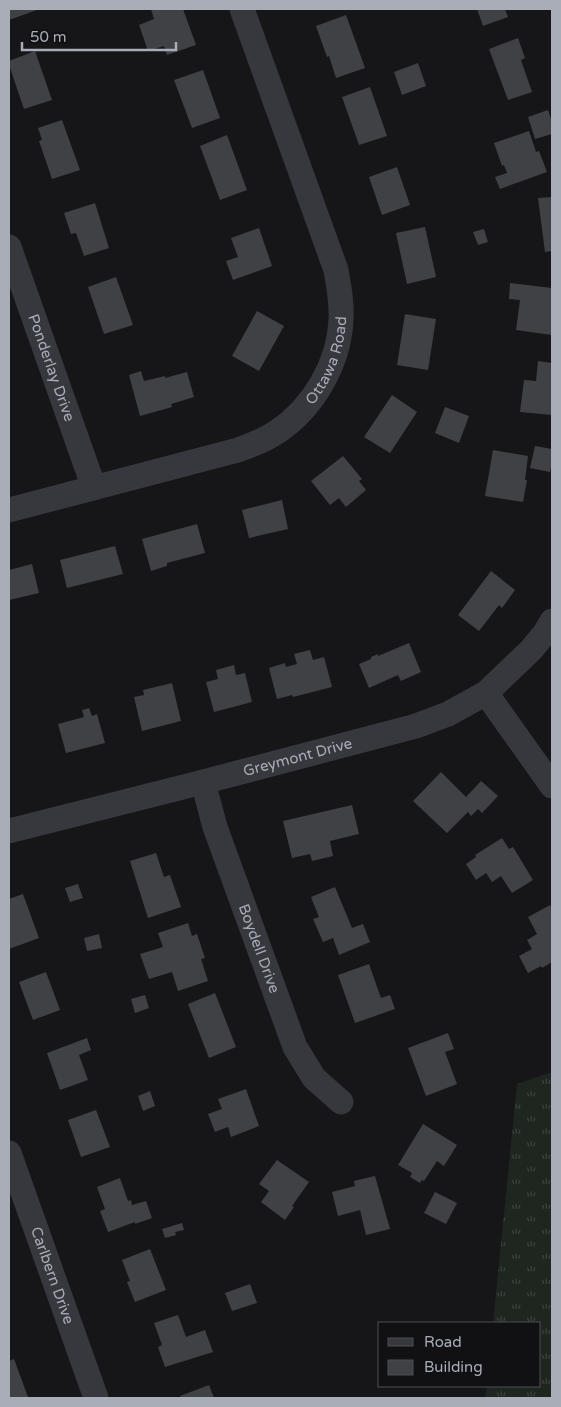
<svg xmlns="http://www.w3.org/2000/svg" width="561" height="1407" viewBox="0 0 561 1407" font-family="'Varela Round',sans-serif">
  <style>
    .grass { fill: url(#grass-tufts) }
    .building { fill: #404145 }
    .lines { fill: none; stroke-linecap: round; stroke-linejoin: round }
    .minor { stroke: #37383d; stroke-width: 25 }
    .labels { text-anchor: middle; stroke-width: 4; stroke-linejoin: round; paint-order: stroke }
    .street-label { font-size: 15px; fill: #a8adb8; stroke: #111113 }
  </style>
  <defs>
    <pattern id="grass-tufts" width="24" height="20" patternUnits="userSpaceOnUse" patternTransform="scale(1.25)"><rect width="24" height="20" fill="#1e261f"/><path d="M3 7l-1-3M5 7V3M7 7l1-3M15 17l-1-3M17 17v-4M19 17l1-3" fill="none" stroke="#3c433d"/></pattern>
  </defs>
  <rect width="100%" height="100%" fill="#161618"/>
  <polygon class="grass" points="552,1072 552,1398 485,1398 487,1386 540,1386 540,1323 493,1323 517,1084"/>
  <g class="building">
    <polygon points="9,9 36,9 37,10 9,20"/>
    <polygon points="151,9 183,9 196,45 167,55 164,46 148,51 139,25 154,19"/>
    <polygon points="477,9 505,9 508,17 483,26"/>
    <polygon points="346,15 365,68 336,78 329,56 327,57 316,26"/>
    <polygon points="518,38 525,58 521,60 532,92 508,100 489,49"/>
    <polygon points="35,51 52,100 24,109 9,65 9,61"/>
    <polygon points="418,63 426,86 402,95 394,72"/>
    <polygon points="203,70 220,118 192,128 174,80"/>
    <polygon points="370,87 387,136 359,145 342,97"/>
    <polygon points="548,110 552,122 552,134 535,139 528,117"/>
    <polygon points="62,120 80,170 52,179 39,141 42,140 38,128"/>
    <polygon points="529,131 536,152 539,151 547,172 500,189 495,177 507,173 504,165 502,166 494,143"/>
    <polygon points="227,135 247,190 220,200 200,146"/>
    <polygon points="397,167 410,205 382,215 369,177"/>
    <polygon points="552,197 552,251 545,252 538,198"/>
    <polygon points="95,203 109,248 84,256 76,233 71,234 64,213"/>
    <polygon points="425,227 436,277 407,284 396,233"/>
    <polygon points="259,228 272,266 233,280 226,261 238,257 231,238"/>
    <polygon points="484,229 488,242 478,245 473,232"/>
    <polygon points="116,277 133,325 104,334 88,287"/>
    <polygon points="510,283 552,288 552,335 516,330 520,300 509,299"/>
    <polygon points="257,311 284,326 259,371 232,356"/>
    <polygon points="405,314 436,319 428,370 397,365"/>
    <polygon points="538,361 552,363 552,415 520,412 524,380 536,381"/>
    <polygon points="141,371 144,381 165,376 165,378 187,372 194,397 171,404 172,407 140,416 129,375"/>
    <polygon points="392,395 417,412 390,453 364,437"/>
    <polygon points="445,407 469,416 459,443 435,433"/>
    <polygon points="535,446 552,449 552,461 550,472 530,468"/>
    <polygon points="493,450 528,456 525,480 527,480 523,502 485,496"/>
    <polygon points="343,456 362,479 359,481 366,490 346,507 339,498 330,505 311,481"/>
    <polygon points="282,500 288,529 249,538 242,510"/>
    <polygon points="197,524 205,553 167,563 167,566 151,571 142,539"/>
    <polygon points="115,546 123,574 67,588 60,560"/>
    <polygon points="32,564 39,593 9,600 9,570"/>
    <polygon points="491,571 515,590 502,608 499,605 479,631 458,615"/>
    <polygon points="409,643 421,672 401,681 398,675 369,688 359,664 371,659 371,657 378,654 378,656"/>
    <polygon points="310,650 313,660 324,657 332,687 293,697 292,695 277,699 269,668 285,663 286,667 297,664 294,654"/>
    <polygon points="234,665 236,675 245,673 252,702 214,712 206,682 218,679 216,670"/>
    <polygon points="172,683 181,721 142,731 134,697 144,695 143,690"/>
    <polygon points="89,708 92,716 97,714 105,743 66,753 58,724 84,717 82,710"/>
    <polygon points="441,772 466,797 481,781 498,796 482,813 478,809 471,816 468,812 447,833 413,801"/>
    <polygon points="352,805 359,834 330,841 333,856 312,861 310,854 292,858 283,821"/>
    <polygon points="502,838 509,849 513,847 533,880 512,893 501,876 492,882 486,873 476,880 466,864 476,857 475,855"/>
    <polygon points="156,853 164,877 170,875 181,907 148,918 130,861"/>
    <polygon points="78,884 83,898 70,902 65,888"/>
    <polygon points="335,887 352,928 363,924 370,942 339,955 333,938 323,942 313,919 319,917 311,897"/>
    <polygon points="23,894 39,938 9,949 9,899"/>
    <polygon points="550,905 552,909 552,962 542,968 541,966 528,973 519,956 532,949 527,940 537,934 528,917"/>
    <polygon points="188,923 192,936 197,934 205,958 201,959 208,981 178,991 172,972 149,979 140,954 163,947 158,933"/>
    <polygon points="99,934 102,948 87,951 84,938"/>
    <polygon points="369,964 381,998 390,995 395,1009 355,1023 338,975"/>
    <polygon points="46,972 60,1010 33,1020 19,982"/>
    <polygon points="215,993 236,1047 209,1058 188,1004"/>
    <polygon points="145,995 149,1008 135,1013 131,999"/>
    <polygon points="448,1033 454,1049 445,1052 457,1084 426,1096 408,1048"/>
    <polygon points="87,1038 91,1050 79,1055 88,1080 60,1090 47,1053"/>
    <polygon points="246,1089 259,1126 231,1137 228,1127 215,1132 208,1114 222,1109 218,1099"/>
    <polygon points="150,1091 155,1106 143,1111 138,1096"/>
    <polygon points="96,1110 110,1147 81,1157 68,1120"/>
    <polygon points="423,1124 457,1145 444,1166 437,1161 424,1181 422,1180 420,1183 410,1177 412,1173 398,1165"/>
    <polygon points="277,1160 309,1182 292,1206 294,1207 285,1220 261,1202 269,1191 259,1184"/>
    <polygon points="375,1176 390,1229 366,1235 360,1210 338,1216 332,1192 355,1186 354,1181"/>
    <polygon points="120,1178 128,1201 131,1200 132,1205 146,1201 152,1218 135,1224 135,1222 108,1232 100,1211 105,1209 97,1187"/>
    <polygon points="435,1192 457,1203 446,1224 424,1213"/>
    <polygon points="182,1223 184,1230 175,1232 176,1235 165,1238 162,1229"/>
    <polygon points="150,1249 166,1290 135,1302 127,1282 130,1281 122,1260"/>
    <polygon points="250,1284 257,1303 232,1311 225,1293"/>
    <polygon points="178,1315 186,1337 205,1330 213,1352 165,1367 158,1347 162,1345 154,1323"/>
    <polygon points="14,1359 28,1397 26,1398 9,1398 9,1361"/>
    <polygon points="209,1385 214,1398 181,1398 180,1396"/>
  </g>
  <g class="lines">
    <g class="minor">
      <path id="s1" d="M9,247L94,488"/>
      <path id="s2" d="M9,510L238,450C252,445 265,440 277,432C313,408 339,364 341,320C342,303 339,287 336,270L242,9"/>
      <polyline points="486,693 552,786"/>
      <path id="s3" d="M203,782L215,827L295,1047L314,1078L341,1102"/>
      <path id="s4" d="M9,831L203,782L416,726L448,714L486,693L531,650L545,633L552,621"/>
      <path id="s5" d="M9,1153L96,1398"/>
    </g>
  </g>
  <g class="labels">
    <g class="street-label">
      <text dy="5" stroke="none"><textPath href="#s2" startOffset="370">Ottawa Road</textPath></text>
      <text dy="5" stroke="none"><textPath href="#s1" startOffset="128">Ponderlay Drive</textPath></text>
      <text dy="5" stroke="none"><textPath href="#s4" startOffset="298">Greymont Drive</textPath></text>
      <text dy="5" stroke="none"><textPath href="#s3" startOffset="176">Boydell Drive</textPath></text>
      <text dy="5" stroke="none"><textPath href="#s5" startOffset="130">Carlbern Drive</textPath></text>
    </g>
  </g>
  <rect width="561" height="1407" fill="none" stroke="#a8adb8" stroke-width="20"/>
  <rect x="378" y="1322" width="162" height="65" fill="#111113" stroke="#4d4f55"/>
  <rect x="388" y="1338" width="25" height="8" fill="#37383d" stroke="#4d4f55"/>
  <text x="424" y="1347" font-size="15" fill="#a8adb8">Road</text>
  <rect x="388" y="1360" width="25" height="15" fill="#404145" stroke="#4d4f55"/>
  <text x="424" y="1372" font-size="15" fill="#a8adb8">Building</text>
  <path d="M22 42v8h154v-8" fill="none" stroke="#a8adb8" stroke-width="2.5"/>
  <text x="30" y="42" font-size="15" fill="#a8adb8" stroke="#111113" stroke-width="4" paint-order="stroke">50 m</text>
</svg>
